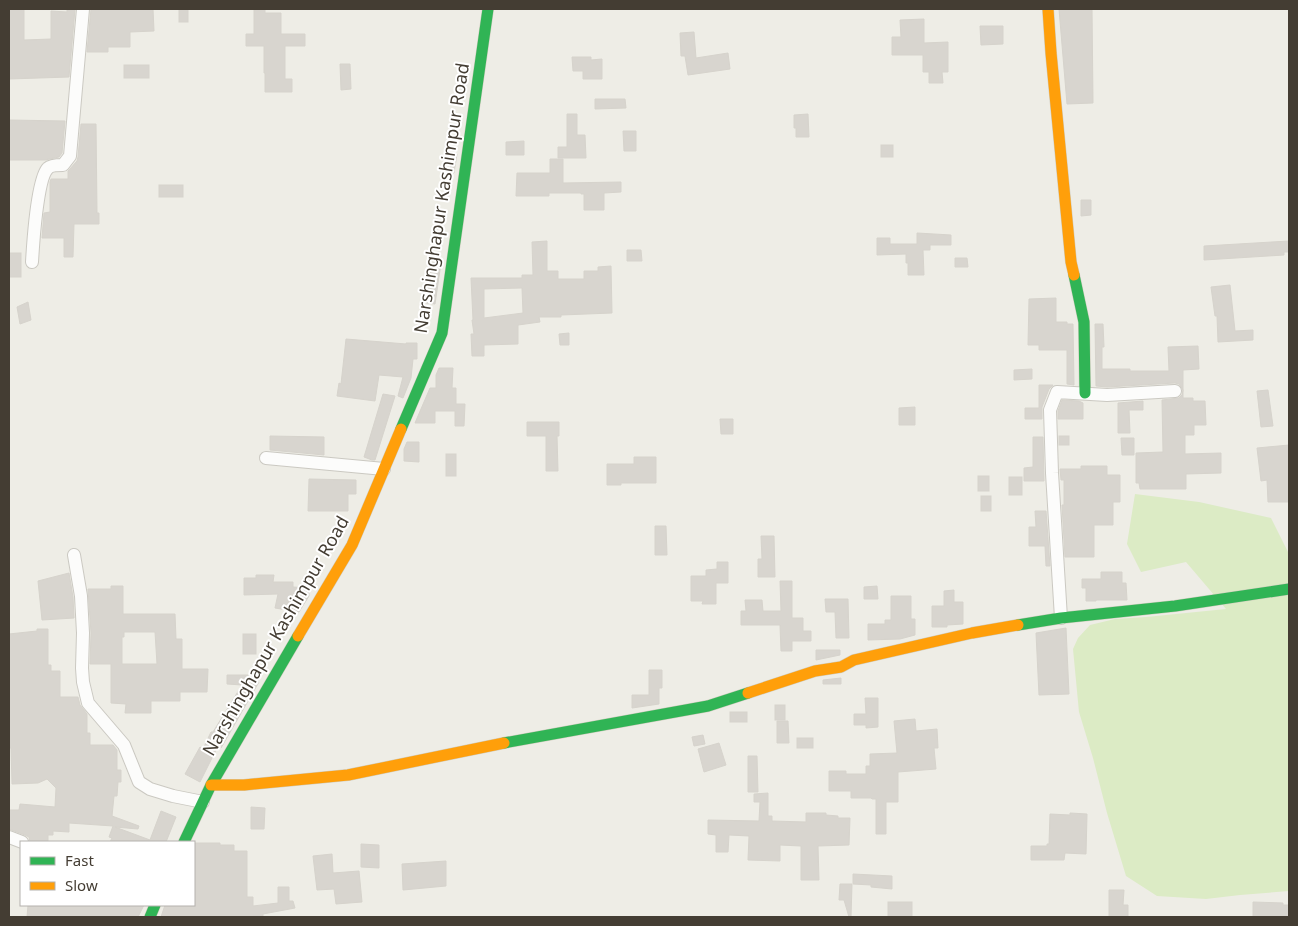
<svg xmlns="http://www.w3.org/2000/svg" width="1298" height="926" viewBox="0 0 1298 926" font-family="'Noto Sans',sans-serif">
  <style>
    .green { fill: #dcebc5 }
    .building { fill: #d8d5cf; stroke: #d6d3cc; fill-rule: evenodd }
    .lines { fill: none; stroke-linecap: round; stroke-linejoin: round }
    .street-casing { stroke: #cbc9c2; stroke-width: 14 }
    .fast-casing { stroke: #d0ccbe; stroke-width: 12 }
    .slow-casing { stroke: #d0ccbe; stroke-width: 12 }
    .street { stroke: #fcfcfb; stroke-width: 12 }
    .fast { stroke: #30b455; stroke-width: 11 }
    .slow { stroke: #ff9f0a; stroke-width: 11 }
    .labels { text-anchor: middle; stroke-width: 4; stroke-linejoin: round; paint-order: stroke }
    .street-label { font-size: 18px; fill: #443d33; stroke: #fff }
  </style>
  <rect width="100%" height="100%" fill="#eeede6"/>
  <polygon class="green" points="1135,494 1199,502 1271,518 1289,554 1289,891 1240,895 1206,899 1157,896 1126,876 1107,813 1093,758 1079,712 1073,649 1078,638 1090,625 1115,619 1146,617 1226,609 1186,562 1141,572 1127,544"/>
  <g class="building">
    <polygon points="9,9 24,9 24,40 51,39 51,11 67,12 67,9 75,9 69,77 9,79"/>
    <polygon points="91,9 153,9 154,31 130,32 130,47 108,47 108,52 87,52"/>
    <rect x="179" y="9" width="9" height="13"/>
    <polygon points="254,9 265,9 265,13 281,13 281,34 305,34 305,46 285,46 285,79 292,79 292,92 265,92 265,73 264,73 264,46 246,46 246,34 254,34"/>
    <polygon points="1059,9 1092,9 1093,103 1067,104"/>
    <polygon points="924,19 924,43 948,42 948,72 942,72 943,83 929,83 929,72 923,72 923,55 892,55 892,37 901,37 900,20"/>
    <polygon points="980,26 1003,26 1003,44 981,45"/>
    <polygon points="694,32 696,58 728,53 730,69 688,75 685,56 681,56 680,33"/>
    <polygon points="572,57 591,57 591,60 602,59 602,79 583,79 583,71 573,71"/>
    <polygon points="340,64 350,64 351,89 341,90"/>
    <rect x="124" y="65" width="25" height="13"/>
    <polygon points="595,99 625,99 626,108 595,109"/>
    <polygon points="567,114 577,114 577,135 585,135 586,158 558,158 558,147 567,147"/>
    <polygon points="808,114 809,137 796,137 796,128 794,128 794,115"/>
    <polygon points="9,120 65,121 62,153 59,157 45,160 9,160"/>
    <polygon points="81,124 96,124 97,213 99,213 99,224 74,224 73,257 64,257 64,238 42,238 44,213 50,212 50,182 51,179 68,179 68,171 77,161 78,157"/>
    <polygon points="623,131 636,131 636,151 624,151"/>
    <polygon points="524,141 524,155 506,155 506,142"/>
    <rect x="881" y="145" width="12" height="12"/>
    <polygon points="452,153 457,154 454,173 450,172"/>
    <polygon points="550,159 563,159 563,183 621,182 621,192 604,193 604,210 584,210 584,194 581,194 581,193 549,193 549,196 516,196 517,173 550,173"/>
    <rect x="159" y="185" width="24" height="12"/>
    <polygon points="1081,200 1091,200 1091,215 1081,216"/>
    <polygon points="917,233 951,235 951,245 930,245 930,250 923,250 924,275 908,275 908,263 906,263 906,254 877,255 877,238 890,238 890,244 917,244"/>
    <path d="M547,241V271H558V279H584V271H598V267L611,266L612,313L561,315V317H539L540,322L518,325V344L484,345V356H472L471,334H474L472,320H473L471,278H522V275H533L532,242ZM522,288L523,313L484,318V289Z"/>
    <polygon points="1289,241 1289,252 1284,252 1284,255 1204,260 1204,246"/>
    <polygon points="627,250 641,250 642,261 627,261"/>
    <rect x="9" y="253" width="12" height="24"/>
    <polygon points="955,258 967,258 968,267 955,267"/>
    <polygon points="432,262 441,263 435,304 426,303"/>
    <polygon points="1230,285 1235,331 1253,330 1253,340 1218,342 1217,316 1215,316 1211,287"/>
    <polygon points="1056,298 1056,322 1067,322 1067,324 1073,324 1074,385 1067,384 1067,350 1039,350 1039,345 1028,345 1029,299"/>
    <polygon points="28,302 31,320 20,324 17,307"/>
    <polygon points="1095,324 1103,324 1104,347 1102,347 1102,369 1130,369 1130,371 1169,371 1168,347 1198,346 1199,369 1183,370 1183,398 1193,398 1193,401 1205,401 1206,425 1194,425 1194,435 1185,435 1185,454 1221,453 1221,473 1186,474 1186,489 1140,489 1139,483 1136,483 1136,453 1163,452 1162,400 1179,398 1182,395 1183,390 1179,384 1175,383 1107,387 1096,386"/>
    <polygon points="569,333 569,345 560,345 559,334"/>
    <polygon points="346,339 406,344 406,343 417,343 417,359 413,359 411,378 403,398 398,396 403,377 379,375 375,401 337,396 339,383 341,384"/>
    <polygon points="439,368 453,368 452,388 456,388 456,404 465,404 464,426 455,426 455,411 435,411 435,423 415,423 430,388 436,388 436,375"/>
    <polygon points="1032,369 1032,379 1014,380 1014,370"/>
    <polygon points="1039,385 1053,385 1049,389 1042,407 1042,419 1025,419 1025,408 1039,408"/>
    <polygon points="1268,390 1273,426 1261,427 1257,391"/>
    <polygon points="383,394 395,396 375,460 372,460 364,457"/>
    <polygon points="1062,400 1079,401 1083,403 1083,419 1058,419 1058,411"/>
    <polygon points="1143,401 1143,410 1129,410 1130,433 1118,433 1118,403"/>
    <polygon points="915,407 915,425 899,425 899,408"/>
    <polygon points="720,419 733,419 733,434 721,434"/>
    <polygon points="527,422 559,422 559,436 557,436 558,471 546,471 546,436 527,436"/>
    <polygon points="270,436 324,437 324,455 270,450"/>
    <rect x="1059" y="436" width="10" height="9"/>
    <polygon points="1033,437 1043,437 1044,481 1024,481 1024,468 1033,467"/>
    <polygon points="1121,438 1134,438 1134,455 1122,455"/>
    <polygon points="407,442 419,442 419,462 404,461 404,449"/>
    <polygon points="1289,445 1289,502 1268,502 1267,480 1261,481 1257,448"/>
    <rect x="446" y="454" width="10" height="22"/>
    <polygon points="634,457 656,457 656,483 621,483 621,485 607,485 607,464 634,464"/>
    <polygon points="1081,466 1107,466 1107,475 1120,475 1120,502 1113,502 1113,525 1094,525 1094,557 1065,557 1062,505 1064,505 1064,480 1061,480 1060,469 1081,469"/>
    <rect x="978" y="476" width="11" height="15"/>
    <rect x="1009" y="477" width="13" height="18"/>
    <polygon points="309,479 356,480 356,494 348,494 348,511 308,511"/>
    <rect x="981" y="496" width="10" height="15"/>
    <polygon points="1035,511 1046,511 1050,566 1046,566 1045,546 1029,546 1029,527 1036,527"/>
    <polygon points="655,526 666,526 667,555 655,555"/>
    <polygon points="761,536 774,536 775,577 758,577 758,559 762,559"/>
    <polygon points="717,562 728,562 728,583 716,583 716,604 702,604 703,601 691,601 691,576 706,576 706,570 717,569"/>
    <polygon points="1101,572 1122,572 1122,583 1126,583 1127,600 1096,600 1096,601 1086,601 1086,588 1082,588 1082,579 1101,579"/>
    <polygon points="69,573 73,597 74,618 42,620 38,581"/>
    <polygon points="256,575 274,575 273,582 293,582 293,587 309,588 309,596 299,612 275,608 278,594 244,595 244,578 256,578"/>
    <polygon points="780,581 792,581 792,618 803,618 803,631 811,631 811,641 792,641 792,651 781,651 780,625 741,625 741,611 746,611 745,600 762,600 763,611 781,611"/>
    <path d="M111,586H123V614H175L176,639H182V669H208L207,692H180V701H151V713H125L126,704L111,703V664H90L91,633L88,589H111ZM124,632H155L157,664H122V637H124Z"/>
    <polygon points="877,586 878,599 864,599 864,587"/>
    <polygon points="954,590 954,602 963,602 963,624 947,625 947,627 932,627 932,606 944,606 944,591"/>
    <polygon points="891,596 911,596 911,619 915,619 915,635 900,639 868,640 868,624 885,624 885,620 891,620"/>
    <polygon points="825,599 848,599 849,638 836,638 835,612 826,612"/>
    <polygon points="1066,628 1069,694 1039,695 1036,633"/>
    <polygon points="37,629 48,629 48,665 51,665 51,671 60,671 60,697 78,697 80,705 87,714 87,733 90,733 90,745 113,745 117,750 117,770 121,770 121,782 118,782 117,796 114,796 112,816 139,826 138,829 115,827 150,840 161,811 176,817 166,842 110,842 112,838 109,837 113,826 69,823 69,832 53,831 53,835 48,835 48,842 30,842 29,837 25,835 9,829 9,810 19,810 20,804 55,807 56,788 47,779 38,783 12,784 11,748 9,748 9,634 37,631"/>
    <rect x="243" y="634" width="13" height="20"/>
    <polygon points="816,650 840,650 840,655 816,660"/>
    <polygon points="649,670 662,670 662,688 659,688 659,704 632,708 632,695 649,695"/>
    <polygon points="227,675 248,675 259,682 221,748 218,746 200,782 185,774 200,747 203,749 211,732 213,732 242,685 227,684"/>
    <polygon points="841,678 841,684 823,684 823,680"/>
    <polygon points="865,698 878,698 878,727 866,728 866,725 854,725 854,714 866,714"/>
    <rect x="775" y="705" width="10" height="15"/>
    <rect x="730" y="712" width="17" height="10"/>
    <polygon points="915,719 916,731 937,729 938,748 934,748 936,769 898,772 898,802 886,802 886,834 876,834 876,799 872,799 871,798 851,798 851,791 829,791 829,771 846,771 846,774 866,774 866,766 870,766 870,754 897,753 894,721"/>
    <polygon points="777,721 788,721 789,743 777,743"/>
    <polygon points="703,735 705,744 694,746 692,737"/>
    <rect x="797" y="738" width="16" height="10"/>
    <polygon points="719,743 726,765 704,772 698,749"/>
    <polygon points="748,756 757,756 758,792 748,792"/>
    <polygon points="768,793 768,816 772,816 772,821 806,822 806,813 826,813 826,815 838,816 838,818 850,818 849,845 818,846 819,880 801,880 801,846 780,845 780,861 748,860 749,836 729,835 728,852 716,852 716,835 708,834 708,820 759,821 760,802 754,802 754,794"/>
    <polygon points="251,807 265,808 264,829 251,829"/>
    <polygon points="1070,813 1087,814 1086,854 1065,853 1064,860 1031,860 1031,846 1047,846 1047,844 1049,844 1050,814 1070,815"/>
    <polygon points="195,843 220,843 220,845 234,845 234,851 247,851 247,897 253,897 253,906 278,903 278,887 289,887 289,901 293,901 295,908 263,914 263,916 253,916 253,917 161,917 165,905 194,905 194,846"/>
    <polygon points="361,844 379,845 379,868 361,867"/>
    <polygon points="332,854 333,873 359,871 362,902 336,904 334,889 317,890 313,856"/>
    <polygon points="446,861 446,886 403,890 402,864"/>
    <polygon points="853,874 892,876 892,889 871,887 871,885 853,884"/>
    <polygon points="840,884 852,884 851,917 849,917 844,900 839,900"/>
    <polygon points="1109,890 1124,890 1123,905 1128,905 1128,917 1109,917"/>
    <rect x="888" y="902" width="24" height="14"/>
    <polygon points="1253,902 1283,903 1283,905 1289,905 1289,917 1253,917"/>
    <polygon points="28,905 144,905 138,917 27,917"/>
  </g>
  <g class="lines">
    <g class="street-casing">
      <g id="street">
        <path d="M32,262C33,245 37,178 48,168C51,165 58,165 63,165L70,156L83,9"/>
        <polyline points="266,458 384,469"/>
        <polyline points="74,555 81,596 83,633 82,668 83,682 88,703 124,745 139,782 150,789 173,796 203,802"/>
        <polyline points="1061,618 1052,473 1050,410 1057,392 1107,395 1175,391"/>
        <polyline points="9,837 22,842"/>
      </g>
    </g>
    <g class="fast-casing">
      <g id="fast">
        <polyline points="1074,275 1084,322 1085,393"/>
        <polyline points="401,429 442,333 488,9"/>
        <polyline points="1018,625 1061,618 1175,606 1289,589"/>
        <polyline points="504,743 708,706 748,693"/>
        <polyline points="184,842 211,785 298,636"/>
        <polyline points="150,917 155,905"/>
      </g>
    </g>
    <g class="slow-casing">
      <g id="slow">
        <polyline points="1048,9 1051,53 1071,262 1074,275"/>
        <polyline points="298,636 352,545 401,429"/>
        <polyline points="748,693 815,671 841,667 854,660 972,633 1018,625"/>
        <polyline points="211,785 244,785 348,775 504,743"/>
      </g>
    </g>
    <use href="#street" class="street"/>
    <use href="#fast" class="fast"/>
    <use href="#slow" class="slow"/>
  </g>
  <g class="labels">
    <g class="street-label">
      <text transform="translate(442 198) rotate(-81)" y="6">Narshinghapur Kashimpur Road</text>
      <text transform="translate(276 636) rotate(-60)" y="6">Narshinghapur Kashimpur Road</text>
    </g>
  </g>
  <rect width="1298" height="926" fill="none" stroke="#443d33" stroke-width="20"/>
  <rect x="20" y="841" width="175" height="65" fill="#ffffff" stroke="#b4b1ad"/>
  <rect x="30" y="857" width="25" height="8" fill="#30b455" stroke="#b4b1ad"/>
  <text x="65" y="866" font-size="15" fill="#443d33">Fast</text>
  <rect x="30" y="882" width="25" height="8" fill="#ff9f0a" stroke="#b4b1ad"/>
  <text x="65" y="891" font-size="15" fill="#443d33">Slow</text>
</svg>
